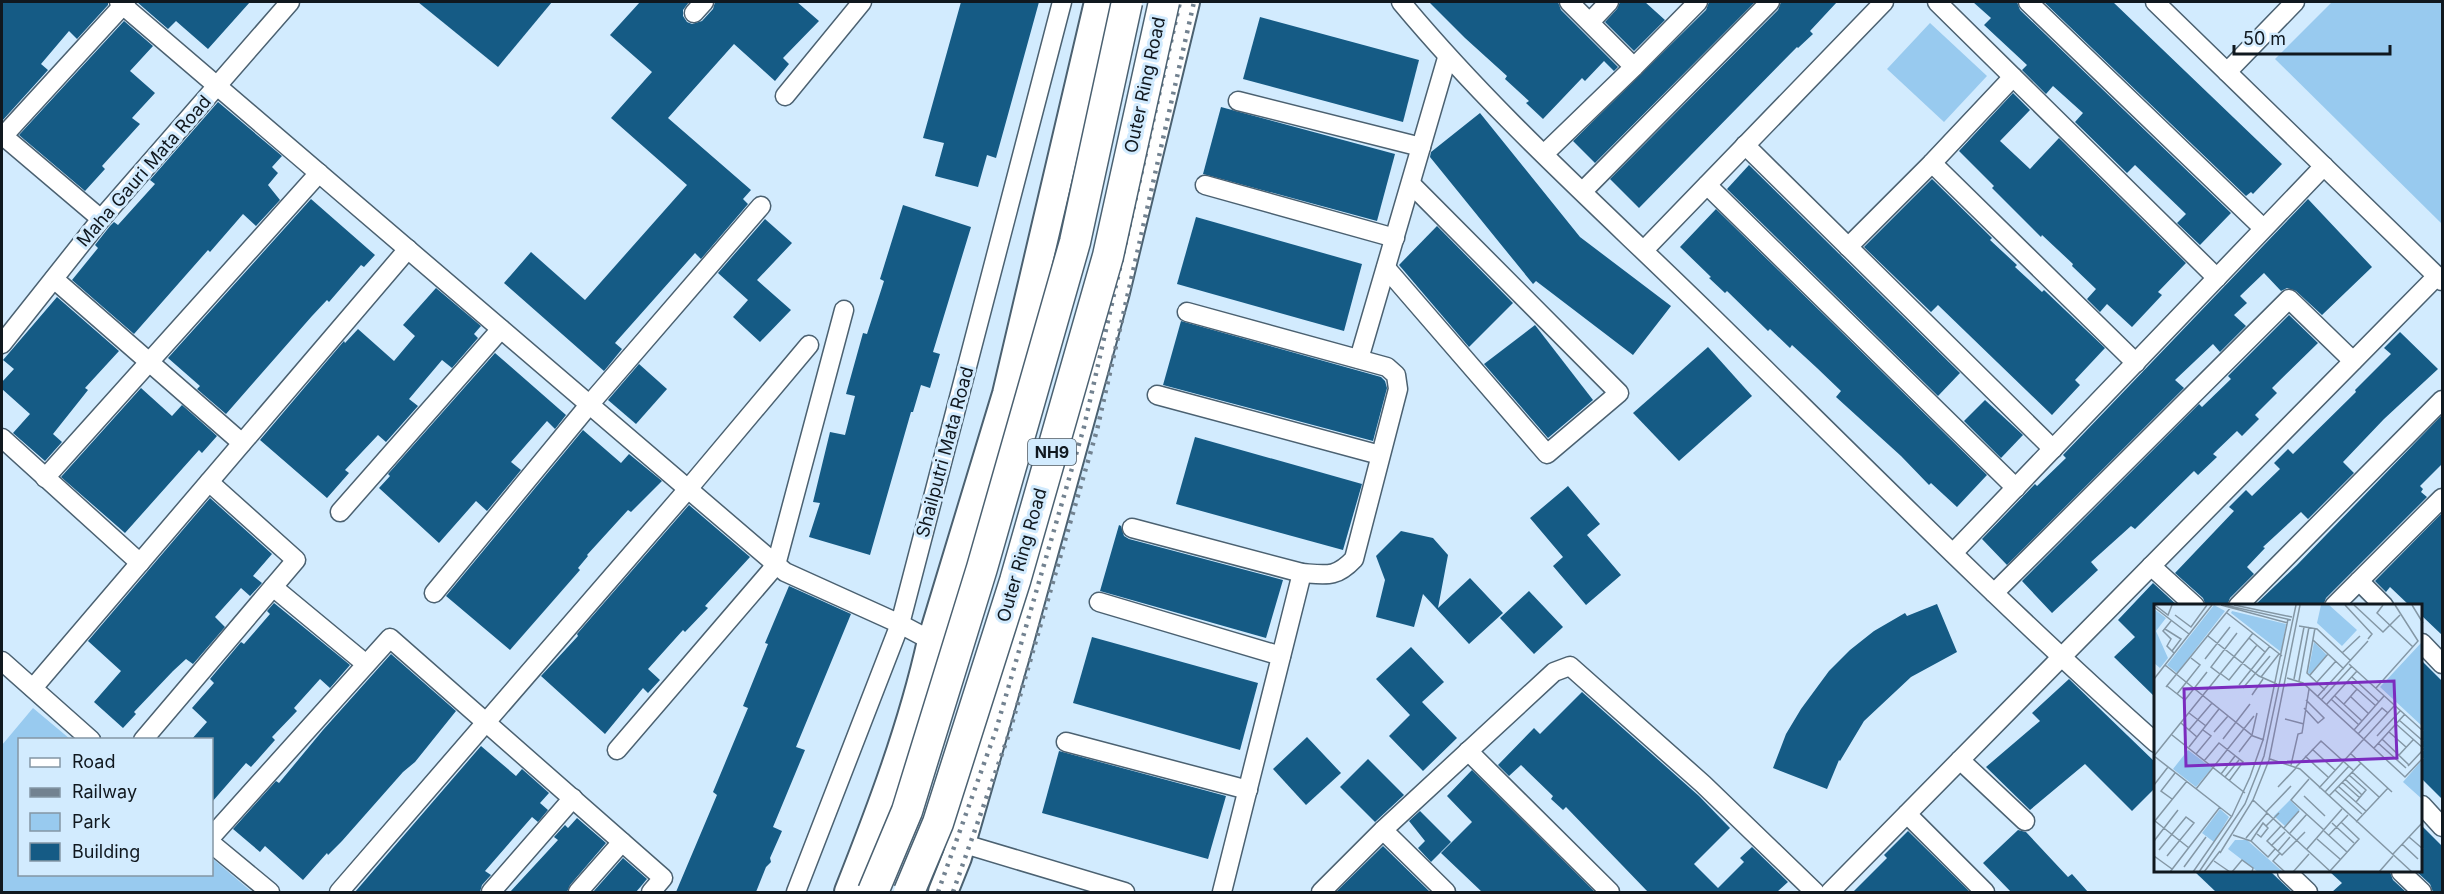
<svg xmlns="http://www.w3.org/2000/svg" width="2444" height="894" viewBox="0 0 2444 894" font-family="Inter,sans-serif">
  <style>
    .green { fill: #98caef }
    .building { fill: #155b85 }
    .lines { fill: none; stroke-linecap: round; stroke-linejoin: round }
    .minor-casing { stroke: #4b6171; stroke-width: 21 }
    .primary-casing { stroke: #4b6171; stroke-width: 32 }
    .minor { stroke: #fff; stroke-width: 18 }
    .primary { stroke: #fff; stroke-width: 28 }
    .rail { stroke: #728290; stroke-width: 4.5; stroke-dasharray: 3 6; stroke-linecap: butt }
    .trunk-bridge-casing { stroke: #4b6171; stroke-width: 33; stroke-linecap: butt }
    .trunk-bridge { stroke: #fff; stroke-width: 30 }
    .labels { text-anchor: middle; stroke-width: 6; stroke-linejoin: round; paint-order: stroke }
    .shield { fill: #d2ebfe; stroke: #4a5762; stroke-width: 1.5 }
    .shield-label { font-size: 16px; font-weight: bold; fill: #10181f }
    .street-label { font-size: 18px; fill: #10181f; stroke: #d2ebfe }
    .inset-road { fill: none; stroke: #8497a5; stroke-width: 1.5 }
    .view { fill: #7b2cbf; fill-opacity: 0.15; stroke: #7b2cbf; stroke-width: 3 }
    .inset-edge { fill: none; stroke: #10181f; stroke-width: 3 }
  </style>
  <rect width="100%" height="100%" fill="#d2ebfe"/>
  <g class="green">
    <polygon points="2332,2 2442,2 2442,224 2275,59"/>
    <polygon points="1930,23 1987,76 1944,122 1887,69"/>
    <polygon points="33,708 70,739 20,740 20,874 212,874 212,858 252,892 2,892 2,745"/>
  </g>
  <g class="building">
    <polygon points="2,2 108,2 108,5 77,39 69,31 41,64 48,70 2,121"/>
    <polygon points="137,2 250,2 208,49 176,21 168,29"/>
    <polygon points="418,2 552,2 498,67"/>
    <polygon points="640,2 689,2 683,10 683,16 687,22 692,24 702,21 713,9 715,2 797,2 819,21 783,58 789,64 775,81 734,44 668,118 751,190 743,199 748,204 701,259 695,253 615,343 622,349 604,371 504,283 531,252 585,300 687,185 611,118 652,72 610,35"/>
    <polygon points="961,2 1039,2 996,158 987,155 978,187 935,176 944,143 923,138"/>
    <polygon points="1429,2 1558,2 1561,10 1618,67 1614,71 1604,61 1585,81 1582,78 1543,119 1526,103 1529,101 1505,79 1507,76 1465,38"/>
    <polygon points="1620,2 1645,2 1665,20 1634,51 1605,22 1617,9"/>
    <polygon points="1709,2 1755,2 1595,163 1573,141 1706,10"/>
    <polygon points="1781,2 1837,2 1810,31 1813,34 1798,48 1797,47 1639,208 1610,179 1778,10"/>
    <polygon points="1973,2 2017,2 2020,10 2231,213 2200,245 2177,223 2186,214 2135,165 2127,173 2075,122 2083,113 2053,86 2046,94 2022,70 2027,65 1984,25 1991,18"/>
    <polygon points="2044,2 2113,2 2282,164 2253,194 2251,192 2246,196"/>
    <polygon points="1260,17 1419,60 1403,122 1243,79"/>
    <polygon points="124,21 153,46 130,71 155,93 132,118 140,124 102,166 105,169 85,191 19,135"/>
    <polygon points="2013,93 2030,110 2000,141 2030,169 2059,138 2186,263 2158,292 2162,295 2132,327 2107,304 2100,312 2087,299 2096,289 2072,266 2073,264 2042,235 2041,237 1992,188 1994,186 1959,151"/>
    <polygon points="218,102 282,156 272,167 278,173 268,185 280,200 256,226 243,214 210,252 208,250 134,334 72,280 98,248 95,245 110,226 114,222 118,225 155,184 150,180"/>
    <polygon points="1221,107 1395,154 1377,221 1203,174"/>
    <polygon points="1480,113 1580,237 1671,306 1633,355 1536,281 1533,284 1430,157 1431,152"/>
    <polygon points="1749,165 1960,373 1938,396 1727,189"/>
    <polygon points="1932,179 1992,238 1990,240 2017,265 2015,267 2042,292 2044,290 2105,348 2075,380 2080,385 2052,415 1938,305 1931,312 1864,247"/>
    <polygon points="311,199 375,255 364,267 361,265 329,302 327,300 312,316 226,414 197,389 200,386 168,358"/>
    <polygon points="2308,199 2372,267 2322,315 2296,291 2287,288 2281,291 2264,273 2240,296 2247,303 2234,315 2246,326 2220,352 2213,344 2175,380 2184,388 2007,565 1982,539 2035,484 2037,486 2066,458 2063,455"/>
    <polygon points="903,205 971,227 933,352 940,354 930,388 921,385 913,412 911,412 870,555 809,537 820,503 813,502 830,432 845,435 855,396 846,394 863,333 867,334 884,281 880,279"/>
    <polygon points="1716,209 1987,475 1957,507 1931,483 1929,485 1901,456 1836,397 1841,391 1817,368 1792,345 1790,348 1770,329 1768,331 1727,291 1725,293 1709,278 1711,277 1680,247"/>
    <polygon points="1196,217 1362,264 1344,331 1177,284"/>
    <polygon points="765,219 792,243 757,280 791,310 760,342 733,317 748,300 718,273"/>
    <polygon points="1437,226 1513,303 1469,347 1399,265"/>
    <polygon points="436,288 481,326 474,334 478,338 452,368 442,360 409,399 418,406 386,442 378,435 345,470 349,473 327,498 260,440 344,341 345,343 358,329 394,361 415,336 403,325"/>
    <polygon points="57,297 119,351 85,388 88,390 53,434 62,442 45,461 13,433 30,414 2,389 2,382 14,369 3,360"/>
    <polygon points="2289,315 2318,343 2272,388 2277,393 2255,415 2259,419 2242,436 2237,431 2213,454 2217,457 2198,475 2194,471 2135,529 2131,526 2091,562 2098,570 2052,613 2022,581 2199,404 2202,407 2231,379 2228,376"/>
    <polygon points="1181,321 1381,377 1385,381 1387,388 1373,441 1163,385"/>
    <polygon points="1535,325 1593,400 1548,438 1484,364"/>
    <polygon points="2400,332 2438,369 2384,419 2343,462 2354,473 2308,519 2301,512 2263,547 2265,548 2247,567 2254,574 2230,598 2227,606 2206,606 2203,598 2175,573 2234,511 2229,507 2246,490 2252,496 2280,469 2274,463 2288,449 2293,454 2356,392 2355,390 2391,354 2384,348"/>
    <polygon points="1708,347 1752,396 1679,461 1633,413"/>
    <polygon points="495,353 566,415 555,429 547,421 511,462 521,470 487,511 476,501 439,543 379,488 390,476 388,474"/>
    <polygon points="639,364 667,389 636,424 608,400"/>
    <polygon points="141,388 172,416 182,405 217,436 202,453 199,450 125,533 61,477"/>
    <polygon points="1985,400 2023,435 2001,458 1964,421"/>
    <polygon points="2442,415 2442,464 2420,486 2423,489 2421,492 2427,497 2326,598 2323,606 2254,606 2297,565"/>
    <polygon points="583,430 621,463 629,454 662,481 631,512 628,510 587,555 588,556 578,568 580,570 510,650 446,596"/>
    <polygon points="1195,437 1362,484 1343,550 1176,504"/>
    <polygon points="1568,486 1600,524 1587,535 1621,575 1586,605 1553,566 1563,557 1530,518"/>
    <polygon points="210,498 272,554 253,576 262,583 250,596 241,588 215,617 225,627 193,664 186,659 173,671 134,712 136,714 123,728 94,702 121,671 88,641"/>
    <polygon points="689,505 750,557 705,606 708,608 685,632 683,630 648,669 660,680 648,693 643,688 605,734 541,676 578,636 577,634"/>
    <polygon points="2442,513 2442,635 2421,615 2421,606 2410,606 2390,587 2386,592 2375,581"/>
    <polygon points="1119,525 1121,526 1124,536 1129,539 1283,580 1266,638 1100,591"/>
    <polygon points="1401,531 1433,538 1448,555 1438,608 1470,578 1503,613 1469,644 1423,594 1414,627 1376,617 1385,580 1376,556"/>
    <polygon points="2153,583 2178,606 2156,606 2156,698 2114,657 2135,637 2118,620"/>
    <polygon points="789,586 851,614 796,747 805,750 773,827 782,831 770,858 771,862 766,867 756,892 676,892 717,795 713,792 748,708 743,706 768,644 765,643"/>
    <polygon points="1529,591 1563,627 1534,654 1500,618"/>
    <polygon points="274,603 350,665 330,688 320,679 294,708 297,711 272,737 275,740 251,767 246,763 212,802 212,740 191,740 207,722 192,708 214,683 210,679 241,642 244,644 270,614 267,611"/>
    <polygon points="1937,604 1957,652 1911,677 1864,721 1840,761 1839,760 1827,789 1773,768 1786,734 1801,709 1829,671 1850,650 1874,631 1905,613 1907,616"/>
    <polygon points="1092,637 1258,683 1240,750 1073,703"/>
    <polygon points="1411,647 1444,682 1422,702 1457,738 1423,771 1389,736 1410,715 1376,679"/>
    <polygon points="391,654 456,711 415,762 403,772 342,841 328,855 327,853 303,880 265,846 260,852 233,829 276,781 279,783 323,730"/>
    <polygon points="2421,660 2442,681 2442,799 2421,778"/>
    <polygon points="2069,679 2156,763 2156,787 2132,811 2085,764 2030,810 1986,767 2040,721 2032,713"/>
    <polygon points="1582,692 1699,796 1730,828 1694,864 1718,888 1744,862 1740,858 1752,847 1788,882 1777,892 1648,892 1566,807 1563,810 1551,799 1553,796 1521,765 1509,776 1498,765 1534,728 1540,734"/>
    <polygon points="1307,737 1341,773 1306,805 1273,769"/>
    <polygon points="481,746 516,776 522,769 549,793 540,803 548,810 538,822 532,817 485,871 491,875 482,885 480,892 355,892"/>
    <polygon points="1059,751 1226,796 1208,859 1042,813"/>
    <polygon points="1368,759 1404,795 1375,822 1340,787"/>
    <polygon points="1472,770 1595,892 1482,892 1441,853 1472,822 1447,796"/>
    <polygon points="1420,811 1451,842 1431,862 1418,848 1425,841 1409,821"/>
    <polygon points="577,818 606,843 570,885 567,892 510,892 558,840 554,837 565,825 568,828"/>
    <polygon points="2421,825 2442,846 2442,892 2433,892 2430,884 2417,872 2421,872"/>
    <polygon points="2018,830 2026,832 2068,877 2072,874 2088,892 2011,892 1983,863"/>
    <polygon points="1908,831 1970,892 1853,892 1887,858 1884,855"/>
    <polygon points="1383,846 1430,892 1336,892"/>
    <polygon points="623,858 647,879 642,885 636,892 593,892"/>
    <polygon points="2195,872 2271,872 2292,892 2216,892"/>
    <polygon points="2330,872 2390,872 2393,880 2406,892 2332,892 2342,883"/>
  </g>
  <g class="lines">
    <g class="minor-casing">
      <g id="minor">
        <polyline points="119,2 785,572 900,624 932,641"/>
        <path d="M1401,2C1495,115 1606,213 1711,316C1858,460 2002,606 2156,743"/>
        <polyline points="1569,2 1634,67"/>
        <polyline points="1937,2 2217,278"/>
        <polyline points="2028,2 2263,228"/>
        <polyline points="2155,2 2442,281"/>
        <polyline points="694,13 704,2"/>
        <polyline points="1590,22 1609,2"/>
        <polyline points="2227,72 2295,2"/>
        <polyline points="785,96 862,2"/>
        <polyline points="1238,101 1421,147"/>
        <polyline points="2,133 7,132 126,2"/>
        <polyline points="2,135 101,219"/>
        <polyline points="1745,145 2053,449"/>
        <polyline points="1544,154 1634,67 1698,2"/>
        <polyline points="1932,163 2136,363"/>
        <polyline points="1205,185 1395,238"/>
        <polyline points="1707,185 2016,488"/>
        <polyline points="1583,191 1770,2"/>
        <polyline points="1848,247 1932,163 2013,77"/>
        <polyline points="1644,250 1884,2"/>
        <polyline points="1386,268 1547,454 1619,393 1411,184"/>
        <polyline points="54,279 242,443"/>
        <polyline points="2,344 101,219 290,2"/>
        <polyline points="1359,359 1447,58"/>
        <polyline points="1157,395 1380,455"/>
        <polyline points="2,438 140,563"/>
        <polyline points="45,478 319,173"/>
        <polyline points="340,512 501,329"/>
        <path d="M1132,528L1302,573C1327,575 1336,578 1354,559L1398,389L1396,375L1387,367L1187,312"/>
        <polyline points="1953,553 2324,166"/>
        <polyline points="2151,566 2195,606"/>
        <polyline points="2359,581 2384,606"/>
        <polyline points="273,587 366,664"/>
        <polyline points="434,593 589,405 761,206"/>
        <polyline points="1994,593 2289,299 2353,361"/>
        <polyline points="1099,602 1281,656"/>
        <polyline points="2238,606 2442,400"/>
        <polyline points="2334,606 2442,498"/>
        <polyline points="2422,643 2442,664"/>
        <polyline points="2,661 91,740"/>
        <polyline points="33,688 408,249"/>
        <polyline points="143,740 296,560 209,482"/>
        <polyline points="1066,742 1248,790"/>
        <polyline points="617,750 776,565 844,310"/>
        <polyline points="1468,751 1610,892"/>
        <polyline points="1960,760 2025,821"/>
        <polyline points="2422,805 2442,827"/>
        <polyline points="1907,814 1985,892"/>
        <polyline points="1383,830 1446,892"/>
        <polyline points="212,836 390,638 663,878 651,892"/>
        <polyline points="961,843 1125,892"/>
        <polyline points="212,844 270,892"/>
        <polyline points="2287,872 2308,892"/>
        <polyline points="2401,872 2422,892"/>
        <polyline points="339,892 688,489 809,345"/>
        <polyline points="491,892 573,798"/>
        <polyline points="578,892 622,842"/>
        <polyline points="796,892 900,624 1062,2"/>
        <polyline points="1222,892 1302,573"/>
        <polyline points="1321,892 1383,830 1554,672 1570,666 1703,784 1815,892"/>
        <polyline points="1830,892 2437,276"/>
      </g>
    </g>
    <g class="primary-casing">
      <g id="primary">
        <path d="M849,892C881,811 913,727 932,641L1007,394L1099,2"/>
        <polyline points="943,892 957,857 1016,652 1115,292 1185,2"/>
      </g>
    </g>
    <use href="#minor" class="minor"/>
    <use href="#primary" class="primary"/>
    <g class="rail">
      <polyline points="938,892 996,730 1084,427 1180,2"/>
      <polyline points="953,892 1009,734 1097,430 1194,2"/>
    </g>
    <g class="trunk-bridge-casing">
      <g id="trunk-bridge">
        <polyline points="873,892 907,811 982,568 1075,242 1127,2"/>
        <polyline points="909,892 938,823 1015,581 1108,256 1164,2"/>
      </g>
    </g>
    <use href="#trunk-bridge" class="trunk-bridge"/>
  </g>
  <g class="labels">
    <rect class="shield" x="1028" y="439" width="48" height="26" rx="4.5"/>
    <g class="shield-label">
      <text x="1052" y="458">NH9</text>
    </g>
    <g class="street-label">
      <text transform="translate(1145 85) rotate(-78)" y="6">Outer Ring Road</text>
      <text transform="translate(144 171) rotate(-49)" y="6">Maha Gauri Mata Road</text>
      <text transform="translate(945 452) rotate(-75)" y="6">Shailputri Mata Road</text>
      <text transform="translate(1022 555) rotate(-74)" y="6">Outer Ring Road</text>
    </g>
  </g>
  <g transform="translate(2154 604)">
    <rect width="268" height="268" fill="#d2ebfe"/>
    <path d="M60,1L71,7L23,69L13,61ZM167,1H175L203,26L188,42L163,19ZM0,5L12,14L2,27L14,54L6,64L0,59ZM78,7L132,20L127,48L77,9ZM160,38L173,51L156,70L154,69ZM267,39L269,43L268,122L226,83ZM34,146L58,164L42,183L19,165ZM268,156V195L249,178ZM136,196L146,206L131,222L120,212ZM66,205L75,213L60,238L48,229ZM81,236H93L129,268H104L74,245Z" fill="#98caef"/>
    <path class="inset-road" d="M1,1L14,11L18,1M67,1L134,19M71,1L137,16M80,1L138,13M191,1L218,30L214,35M200,1L229,28L246,11M229,1L223,9L259,43M258,1L269,19M0,3L35,30M73,9L128,52M21,11L37,23L53,1M17,17L9,27L17,35L13,42L20,49M145,22L163,25L197,57M161,24L153,69L171,86M11,25L27,35L18,47M54,32L105,72L123,80M95,34L111,48M159,36L190,65M188,49L206,32M51,55L76,23M195,60L269,127M11,61L99,132L110,136M66,70L57,63L83,29M67,70L75,76L103,41M156,71L174,50M107,73L125,50M198,73L225,98M133,74L149,79L251,173L269,154M0,75L58,1M140,75L150,23M145,77L155,23M194,77L222,102M163,78L182,57M85,81L116,42M13,82L31,96L53,68M12,83L77,3M89,84L116,52M222,84L264,37L241,1M23,90L46,61L37,54M98,91L109,75M181,92L208,117M163,93L214,37M197,93L215,110M177,95L205,121M167,96L198,62M190,100L203,85M172,101L203,67M150,104L164,119L170,114L152,96M35,109L52,122M131,115L150,120M245,116L269,137M27,119L43,133M242,120L269,144M35,126L58,99M200,126L230,92M60,128L74,112M235,128L252,143M204,130L228,104L234,109M18,131L91,189M223,132L246,107M69,135L96,100M228,135L255,161M224,139L252,164M35,143L65,105M220,144L251,110M158,145L181,166M85,148L98,131L103,109M196,149L238,188M42,150L57,132L49,126M245,151L259,136M0,152L99,29M0,152L77,212M151,152L174,173M116,155L146,165L258,268M50,157L65,139L89,158L75,177M137,161L144,130L148,129L155,85M254,162L269,146M142,163L167,137L199,166M198,168L225,193M67,170L81,152M195,171L212,186L202,198M71,173L85,156M155,175L137,196L170,226M191,175L208,191M188,178L206,194M0,181L14,163M184,182L212,207M124,183L142,164M165,184L241,101M42,185L100,112M181,186L208,210M171,188L195,162M150,192L171,212M175,192L207,159M18,195L7,187L21,169M99,196L177,268M112,208L137,182M1,217L35,244M0,218L33,177M202,218L234,184M178,219L200,239M112,222L125,209M127,222L113,237L128,251L151,228M130,224L145,207M170,227L193,248M136,229L153,210M79,231L97,237L109,219L114,224L107,233L103,230M175,231L194,211M255,233L269,245M92,234L113,209M163,235L186,255M0,237L24,206M97,237L114,253L121,245M248,240L264,255M117,242L131,228M153,245L188,205M5,246L32,213L40,219L13,252M124,247L136,233M66,249L99,196L115,156L146,1M126,249L119,257L131,268M239,250L269,218M0,252L18,265M60,257L76,268M30,263L52,233M176,267L205,235L187,218M16,268L66,203M39,268L78,212L96,173L109,136L134,15M45,268L91,200L110,152L142,1M50,268L66,247M78,268L88,256L99,264L98,268M139,268L155,250M225,268L239,252"/>
    <path class="view" d="M240,77L243,154L32,162L30,85Z"/>
    <rect width="268" height="268" class="inset-edge"/>
  </g>
  <rect width="2444" height="894" fill="none" stroke="#10181f" stroke-width="6"/>
  <rect x="18" y="738" width="195" height="138" fill="#d2ebfe" stroke="#8497a5" stroke-width="1.5"/>
  <rect x="30" y="758" width="30" height="9" fill="#ffffff" stroke="#8497a5" stroke-width="1.5"/>
  <text x="72" y="768" font-size="18" fill="#10181f">Road</text>
  <rect x="30" y="788" width="30" height="9" fill="#728290" stroke="#8497a5" stroke-width="1.5"/>
  <text x="72" y="798" font-size="18" fill="#10181f">Railway</text>
  <rect x="30" y="813" width="30" height="18" fill="#98caef" stroke="#8497a5" stroke-width="1.5"/>
  <text x="72" y="828" font-size="18" fill="#10181f">Park</text>
  <rect x="30" y="843" width="30" height="18" fill="#155b85" stroke="#8497a5" stroke-width="1.5"/>
  <text x="72" y="858" font-size="18" fill="#10181f">Building</text>
  <path d="M2234 45v9h156v-9" fill="none" stroke="#10181f" stroke-width="3"/>
  <text x="2243" y="45" font-size="18" fill="#10181f" stroke="#d2ebfe" stroke-width="4.5" paint-order="stroke">50 m</text>
</svg>
